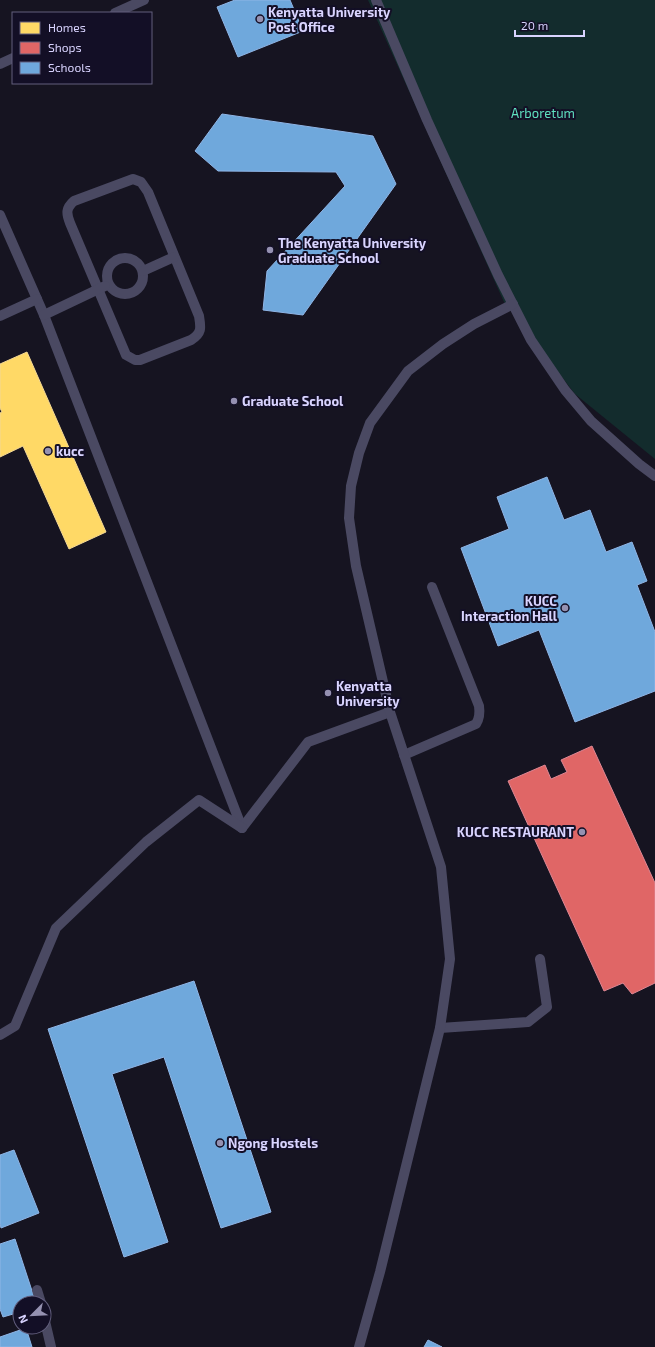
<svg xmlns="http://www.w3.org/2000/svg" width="655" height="1347" viewBox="0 0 655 1347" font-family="'Exo 2',sans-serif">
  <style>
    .green { fill: #132c2d }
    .homes { fill: #ffd966; stroke: #f4d894 }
    .shops { fill: #e06666; stroke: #de8794 }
    .schools { fill: #6fa8dc; stroke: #8fb5e6 }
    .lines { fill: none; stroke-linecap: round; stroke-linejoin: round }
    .lane { stroke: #4a4962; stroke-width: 10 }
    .poi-dot { fill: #9591b1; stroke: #130f26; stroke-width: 1.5 }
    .labels { text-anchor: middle; stroke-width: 4; stroke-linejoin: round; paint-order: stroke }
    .poi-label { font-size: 13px; font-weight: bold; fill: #d9d4ff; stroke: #130f26; text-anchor: start }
    .park-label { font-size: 13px; fill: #5fe0c0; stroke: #130f26 }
  </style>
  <rect width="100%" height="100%" fill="#161421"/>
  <polygon class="green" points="368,0 655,0 655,459 575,394 504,302"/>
  <polygon class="homes" points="27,352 106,532 69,549 23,446 0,457 0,413 2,412 0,408 0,364"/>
  <polygon class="shops" points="592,746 655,883 655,983 632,994 623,983 604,991 508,781 545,765 551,779 567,772 561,760"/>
  <g class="schools">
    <polygon points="235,0 290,0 303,31 238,57 217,7"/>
    <polygon points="222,114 373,136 396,184 303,315 263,310 267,271 345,186 336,172 218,171 195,151"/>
    <polygon points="547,477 564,520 590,510 606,552 632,542 647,581 637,585 655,632 655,691 575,722 539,630 498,646 461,548 509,529 497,497"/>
    <polygon points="194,981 271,1212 221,1228 164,1057 112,1074 168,1242 124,1257 48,1029"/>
    <polygon points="14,1150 39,1213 1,1228 0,1224 0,1155"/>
    <polygon points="15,1239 36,1303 20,1303 20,1312 3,1317 0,1309 0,1244"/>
    <polygon points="26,1328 32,1347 0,1347 0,1337"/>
    <polygon points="428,1340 442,1347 424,1347"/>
  </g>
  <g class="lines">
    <g class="lane">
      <polyline points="376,0 427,120 498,275 531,340 565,390 591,421 639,464 655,476"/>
      <polyline points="115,13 144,0"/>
      <polyline points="0,64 13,58"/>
      <path d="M133,179L141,182L148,192L199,316C201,328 202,333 191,340L140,360H135L126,355L70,223C66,213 66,208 74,201Z"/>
      <polyline points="0,215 44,315 242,828"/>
      <circle cx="125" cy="276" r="18"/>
      <polyline points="143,271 174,257"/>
      <polyline points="44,315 105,286"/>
      <polyline points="0,316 37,299"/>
      <path d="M404,755L476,724C480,718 480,713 479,706L432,587"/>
      <polyline points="242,828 308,742 390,712"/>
      <polyline points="440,1028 528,1022 547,1007 540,959"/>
      <polyline points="0,1035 15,1026 56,928 146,842 199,800 242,828"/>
      <polyline points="37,1290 41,1303"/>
      <polyline points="44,1317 51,1347"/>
      <polyline points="359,1347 380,1272 440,1028 450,959 441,867 390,712 356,566 349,518 351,486 359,453 370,423 408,371 443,344 474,324 513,304"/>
    </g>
  </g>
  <g class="poi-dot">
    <circle cx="260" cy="19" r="4"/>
    <circle cx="270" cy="250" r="4"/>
    <circle cx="234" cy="401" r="4"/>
    <circle cx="48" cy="451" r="4"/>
    <circle cx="565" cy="608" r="4"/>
    <circle cx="328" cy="693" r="4"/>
    <circle cx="582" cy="832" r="4"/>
    <circle cx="220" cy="1143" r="4"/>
  </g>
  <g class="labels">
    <g class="poi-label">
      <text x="268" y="17">Kenyatta University<tspan x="268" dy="15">Post Office</tspan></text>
      <text x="278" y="248">The Kenyatta University<tspan x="278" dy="15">Graduate School</tspan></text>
      <text x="242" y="406">Graduate School</text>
      <text x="56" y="456">kucc</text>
      <text x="557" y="606" text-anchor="end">KUCC<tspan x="557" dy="15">Interaction Hall</tspan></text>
      <text x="336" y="691">Kenyatta<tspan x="336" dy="15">University</tspan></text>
      <text x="574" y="837" text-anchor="end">KUCC RESTAURANT</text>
      <text x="228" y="1148">Ngong Hostels</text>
    </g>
    <g class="park-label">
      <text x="543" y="118">Arboretum</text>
    </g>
  </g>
  <rect x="12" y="12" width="140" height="72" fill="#130f26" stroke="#625e7d"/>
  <rect x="20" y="22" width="20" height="12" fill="#ffd966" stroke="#625e7d"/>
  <text x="48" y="32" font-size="12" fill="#d9d4ff">Homes</text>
  <rect x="20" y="42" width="20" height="12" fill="#e06666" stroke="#625e7d"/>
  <text x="48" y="52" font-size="12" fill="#d9d4ff">Shops</text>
  <rect x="20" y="62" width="20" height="12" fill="#6fa8dc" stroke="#625e7d"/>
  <text x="48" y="72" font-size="12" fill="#d9d4ff">Schools</text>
  <g transform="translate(32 1315) rotate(246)"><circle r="19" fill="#130f26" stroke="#625e7d"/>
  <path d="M0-3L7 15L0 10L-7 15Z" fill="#9591b1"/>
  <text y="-6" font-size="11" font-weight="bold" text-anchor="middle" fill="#d9d4ff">N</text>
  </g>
  <path d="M515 30v6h69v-6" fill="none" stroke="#d9d4ff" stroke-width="2"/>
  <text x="521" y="30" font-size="12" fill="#d9d4ff" stroke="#130f26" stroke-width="3" paint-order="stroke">20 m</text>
</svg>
